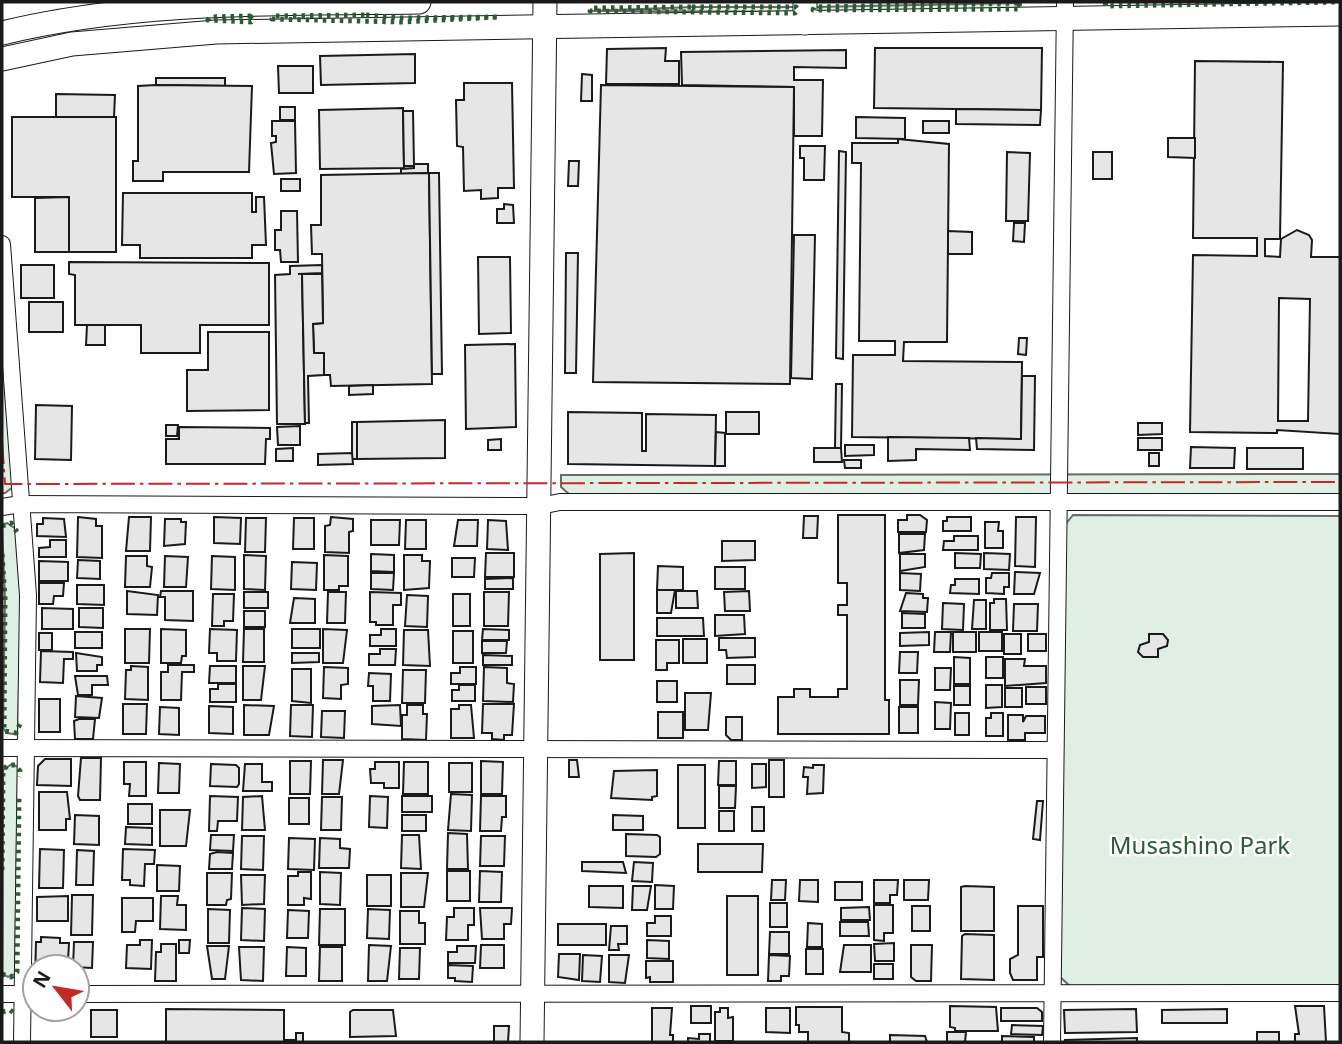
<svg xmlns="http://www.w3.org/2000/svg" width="1342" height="1044" viewBox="0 0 1342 1044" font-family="'Noto Sans',sans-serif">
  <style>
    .green { fill: #e0efe3; stroke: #6a6a6a; stroke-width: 2 }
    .building { fill: #e6e6e6; stroke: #1a1a1a; stroke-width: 2; fill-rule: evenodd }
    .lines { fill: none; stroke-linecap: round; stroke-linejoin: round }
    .street-casing { stroke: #1a1a1a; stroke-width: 18 }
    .secondary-casing { stroke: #1a1a1a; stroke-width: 25 }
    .street { stroke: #fff; stroke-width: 16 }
    .secondary { stroke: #fff; stroke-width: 23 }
    .hedge { stroke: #2b5a34; stroke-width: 5; stroke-dasharray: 3.5 5; stroke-linecap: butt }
    .power { stroke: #c62828; stroke-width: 2; stroke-dasharray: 24 5 3.5 5; stroke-linecap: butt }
    .labels { text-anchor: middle; stroke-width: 5; stroke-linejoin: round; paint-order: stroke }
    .park-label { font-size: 24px; fill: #2b5a34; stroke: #fff }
  </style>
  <rect width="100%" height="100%" fill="#fff"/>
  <g class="green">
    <polygon points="1019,3 1019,9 815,12 814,7"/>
    <polygon points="692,7 796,7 797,12 590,11"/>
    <polygon points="2,331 13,487 5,493 2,493"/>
    <polygon points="1340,474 1340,494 569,494 561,487 561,475"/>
    <polygon points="1073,515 1340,516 1340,985 1071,987 1059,976 1065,525"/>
    <polygon points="7,523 16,529 21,598 18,731 13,734 7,733 3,728 5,598 2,526"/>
    <polygon points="12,764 18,767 15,974 8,977 2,974 3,770"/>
  </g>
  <g class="building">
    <polygon points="666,48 665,61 679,61 679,84 606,84 607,49"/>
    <polygon points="875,48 1042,48 1041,110 874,108"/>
    <polygon points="846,50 846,68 794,67 794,80 823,80 822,136 794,136 794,87 682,85 681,52"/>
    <polygon points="415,54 415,83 321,85 320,56"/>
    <path d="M1195,61L1283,62L1280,239H1265V256L1280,257L1281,239L1297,230L1309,235L1312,240L1311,257H1340V434L1277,430V433L1190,432L1193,255L1257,256V238H1193ZM1279,298L1310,299L1308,421H1278Z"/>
    <polygon points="278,66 313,66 313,93 279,93"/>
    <polygon points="582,74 592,75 592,101 581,101"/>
    <polygon points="156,78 225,78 225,86 156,85"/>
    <polygon points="464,83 512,83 514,188 498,188 498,198 481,199 481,190 464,191 463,147 457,146 456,100 464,100"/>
    <polygon points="156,85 252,86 249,172 163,172 163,181 133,181 133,161 138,161 138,86"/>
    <polygon points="601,85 794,87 790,384 593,382"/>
    <polygon points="56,94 115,95 114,117 56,117"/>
    <rect x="280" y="107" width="15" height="13"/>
    <polygon points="403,108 404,168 320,169 319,110"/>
    <polygon points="956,109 1041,110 1040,125 956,124"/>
    <polygon points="403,111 413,111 414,166 404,166"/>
    <polygon points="12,117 116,117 116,252 69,252 69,197 12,197"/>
    <polygon points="856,117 905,118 905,139 856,138"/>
    <polygon points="272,121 295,121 296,173 274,174 271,143 276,142 276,136 272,136"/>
    <rect x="923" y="121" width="26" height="12"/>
    <polygon points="1168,138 1195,138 1195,158 1168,157"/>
    <polygon points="898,139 949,144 947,342 904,342 903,361 1022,362 1021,439 852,437 853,355 895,355 895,341 859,341 861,163 852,163 852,143 898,143"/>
    <polygon points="800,146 825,146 824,180 804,180 804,158 800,158"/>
    <polygon points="839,151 846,152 843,359 836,358"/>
    <polygon points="1007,152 1030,153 1028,221 1006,221"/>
    <rect x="1093" y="152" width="19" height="27"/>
    <polygon points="569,161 579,161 578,186 568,186"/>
    <polygon points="414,164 428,164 428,173 401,174 401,169 414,168"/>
    <polygon points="429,173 432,384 331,386 330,375 324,375 324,353 314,353 313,324 323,323 322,254 312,254 311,225 321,225 321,175"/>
    <polygon points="429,173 439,173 442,374 432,374"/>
    <rect x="281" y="179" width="19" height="12"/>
    <polygon points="123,193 252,193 252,212 256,212 256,197 264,197 266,245 252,245 252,258 140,258 140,245 122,245"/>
    <polygon points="69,197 69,252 35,252 35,198"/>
    <polygon points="504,204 513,205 514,223 497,223 497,209 504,209"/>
    <polygon points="281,211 297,211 298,262 281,262 280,250 275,250 275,230 281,230"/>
    <polygon points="1014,223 1025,223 1024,242 1013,241"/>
    <polygon points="948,231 972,232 972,254 948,254"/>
    <polygon points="794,235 815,235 812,379 791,378"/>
    <polygon points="566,253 578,253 576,373 565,373"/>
    <polygon points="478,257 510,257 511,333 479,334"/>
    <polygon points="69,262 269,263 269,325 200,325 200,353 141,353 141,325 75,325 75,275 69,274"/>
    <rect x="21" y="265" width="33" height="33"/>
    <polygon points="322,265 322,273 298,274 302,274 305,424 277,424 275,275 290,274 290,266"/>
    <polygon points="302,274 322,274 323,323 313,324 314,353 324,353 324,375 308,376 309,423 305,423"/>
    <rect x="29" y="302" width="34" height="30"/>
    <polygon points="87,325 105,325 105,345 86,345"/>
    <polygon points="208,332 269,332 269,410 187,411 187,370 208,370"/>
    <polygon points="1019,338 1027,338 1026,355 1018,354"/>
    <polygon points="515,344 516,427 466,429 465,345"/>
    <polygon points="1022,376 1035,376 1034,450 977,449 976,438 1021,439"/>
    <polygon points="836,384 842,384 841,448 835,448"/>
    <polygon points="373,385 373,394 349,395 349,386"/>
    <polygon points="36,405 72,406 71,460 35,459"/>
    <polygon points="568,412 642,413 642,451 646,451 646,414 716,415 715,466 568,464"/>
    <rect x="726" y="412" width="33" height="22"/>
    <polygon points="445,420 445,458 357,459 357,422"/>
    <rect x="352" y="422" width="5" height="37"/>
    <polygon points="1138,423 1162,423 1162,434 1138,435"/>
    <polygon points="166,425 178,425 177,436 166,436"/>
    <polygon points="300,426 300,445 278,445 277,427"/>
    <polygon points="179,427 270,428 270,439 266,439 265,464 166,464 166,439 179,439"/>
    <polygon points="716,432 725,433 725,466 715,466"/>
    <polygon points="888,437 969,438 970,450 916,449 916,460 888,461"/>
    <rect x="1138" y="438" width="24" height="12"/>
    <polygon points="501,439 501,450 488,450 488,440"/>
    <polygon points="845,445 874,445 874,455 845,456"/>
    <polygon points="1191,447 1235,448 1234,468 1190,468"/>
    <polygon points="293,448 293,461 276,461 276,449"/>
    <polygon points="814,448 841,448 842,462 814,462"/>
    <rect x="1247" y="448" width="56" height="21"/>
    <polygon points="352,453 353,464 318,465 318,454"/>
    <rect x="1149" y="453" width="10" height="13"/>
    <polygon points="844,460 861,460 861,468 845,468"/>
    <polygon points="838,515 885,515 885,700 889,700 889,734 778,734 778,697 794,697 794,689 810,689 810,697 838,697 838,689 847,689 847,615 838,615 838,605 847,605 847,583 838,583"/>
    <polygon points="907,515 920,515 927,520 926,532 898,532 898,520 907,520"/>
    <polygon points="804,516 818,516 817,538 803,538"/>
    <polygon points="78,517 96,519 96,526 102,526 102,558 77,557"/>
    <polygon points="129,517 151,517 150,551 126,551"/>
    <polygon points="214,517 241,518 240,544 214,543"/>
    <polygon points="331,517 353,519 353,531 349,532 349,553 325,552 325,526 330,525"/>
    <polygon points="947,517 971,517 971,531 943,531 943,521 947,521"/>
    <polygon points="1016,517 1036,517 1035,567 1015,566"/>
    <polygon points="43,518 64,519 66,537 37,536 37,524 43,524"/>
    <polygon points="246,518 266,518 265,552 245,552"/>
    <polygon points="294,518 314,518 314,549 293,549"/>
    <polygon points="165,519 181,519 181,522 186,522 185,544 164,546"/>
    <polygon points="371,520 400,520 399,545 371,545"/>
    <polygon points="406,520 426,520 426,549 405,549"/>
    <polygon points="458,520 478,520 477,546 454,546"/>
    <polygon points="488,520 506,521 508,550 487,549"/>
    <polygon points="985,522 999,522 998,531 1003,531 1003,548 985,548"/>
    <polygon points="899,534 925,534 924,550 899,553"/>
    <polygon points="954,536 978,536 978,550 943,550 944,541 954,541"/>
    <polygon points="50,540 66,540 66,557 39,557 39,548 50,547"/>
    <polygon points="722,541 755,541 755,560 722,561"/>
    <polygon points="486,553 514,553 514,577 485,577"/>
    <polygon points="634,553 634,660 600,660 600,554"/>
    <polygon points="955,553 981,554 980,568 955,568"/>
    <polygon points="984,553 1010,554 1009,570 984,569"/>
    <polygon points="371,554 394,555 394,572 371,571"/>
    <polygon points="900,554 925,554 925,567 900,571"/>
    <polygon points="244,555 266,556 265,590 244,589"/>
    <polygon points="324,555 348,556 348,586 339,586 339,590 324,590"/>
    <polygon points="404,555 422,555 422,561 430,561 429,588 404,590"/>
    <polygon points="126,556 147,556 147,566 152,567 150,587 125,587"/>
    <polygon points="165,556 188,557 186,587 164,587"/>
    <polygon points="212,556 235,557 235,590 211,589"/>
    <polygon points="452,558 475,558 474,577 452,577"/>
    <polygon points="78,560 100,561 100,579 77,578"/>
    <polygon points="39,561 68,562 68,581 39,581"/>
    <polygon points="292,562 317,563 316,590 291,589"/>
    <polygon points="658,566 683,567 683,590 657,590"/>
    <rect x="715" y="567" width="30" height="22"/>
    <polygon points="1015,572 1040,573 1034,594 1014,594"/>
    <polygon points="371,573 394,573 393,590 371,589"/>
    <polygon points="900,573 921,574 920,591 900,590"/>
    <polygon points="992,573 1009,573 1009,587 1004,587 1004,594 986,593 986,578 991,578"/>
    <polygon points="513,578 513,589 485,589 485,579"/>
    <polygon points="955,579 979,579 979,594 950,593 951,585 955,585"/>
    <polygon points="39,583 64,583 63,596 54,596 53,604 39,604"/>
    <polygon points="77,585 104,585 104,605 77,604"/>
    <polygon points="657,590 675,590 671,613 657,613"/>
    <polygon points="127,591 158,595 157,615 127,614"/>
    <polygon points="161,591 193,591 193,621 165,620 165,597 160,597"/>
    <polygon points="676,591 697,591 698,608 676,608"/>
    <polygon points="749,591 750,611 725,611 724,592"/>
    <rect x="244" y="592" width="24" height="16"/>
    <polygon points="328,592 346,592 345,623 327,623"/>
    <polygon points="370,592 401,593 401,605 393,605 393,625 376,625 376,622 370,622"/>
    <polygon points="484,592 509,592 508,626 484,626"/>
    <polygon points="906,593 923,594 923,598 928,598 927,612 900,611"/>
    <polygon points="213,594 234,594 233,621 224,621 224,626 212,626"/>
    <rect x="453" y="594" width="17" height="32"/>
    <polygon points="407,595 428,596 427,627 405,626"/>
    <polygon points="294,598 315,599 315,623 290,623"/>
    <polygon points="994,599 1006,599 1007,630 990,630 990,603 994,603"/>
    <polygon points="974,600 986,600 986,629 972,629"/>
    <polygon points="943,603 964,604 963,630 942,629"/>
    <polygon points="1014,604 1038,604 1037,631 1013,631"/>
    <polygon points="42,608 73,609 73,629 42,629"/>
    <polygon points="79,608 103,608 103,628 79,627"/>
    <rect x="244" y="611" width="21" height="16"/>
    <polygon points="902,613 925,614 925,628 902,628"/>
    <polygon points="715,615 744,615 745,634 715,636"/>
    <polygon points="657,618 703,618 704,636 657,636"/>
    <polygon points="125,629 150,629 149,663 125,663"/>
    <polygon points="161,629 186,630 186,656 182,656 181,663 161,663"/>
    <polygon points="210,629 237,630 236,661 217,661 217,653 209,653"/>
    <polygon points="244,629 264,629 264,662 243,662"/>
    <rect x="292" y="629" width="28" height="19"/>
    <polygon points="323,629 347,630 343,663 323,663"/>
    <polygon points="381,629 396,629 396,646 370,646 370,635 381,635"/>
    <polygon points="483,629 509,630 509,640 482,640"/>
    <polygon points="404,630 428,630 430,666 403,665"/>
    <rect x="453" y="631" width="20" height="32"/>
    <rect x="75" y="632" width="27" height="16"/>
    <polygon points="929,632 929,645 900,646 900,633"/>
    <polygon points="935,632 951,632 950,652 934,652"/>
    <rect x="953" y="632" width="23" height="20"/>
    <rect x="979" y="632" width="23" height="19"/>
    <rect x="39" y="633" width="13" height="17"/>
    <rect x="1004" y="634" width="17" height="20"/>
    <rect x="1028" y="634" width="18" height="17"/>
    <polygon points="1149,634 1163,634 1168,640 1167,646 1158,649 1158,657 1143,657 1138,652 1140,645 1149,642"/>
    <polygon points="719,638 755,638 755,657 727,658 726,650 719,650"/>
    <rect x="683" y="639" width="24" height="24"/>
    <polygon points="656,640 679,640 679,663 667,663 667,670 656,670"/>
    <polygon points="482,641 507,641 506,653 482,653"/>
    <polygon points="380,649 396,649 395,665 369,665 369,654 380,654"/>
    <polygon points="41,651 73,652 73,659 64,659 63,683 40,682"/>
    <polygon points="900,652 918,652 917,673 899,673"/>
    <polygon points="76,653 102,657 102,665 97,665 97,671 77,671"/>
    <polygon points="292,653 319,653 319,662 292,663"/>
    <polygon points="483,655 512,656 512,665 483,665"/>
    <polygon points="954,657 970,658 970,684 954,684"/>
    <rect x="986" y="657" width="17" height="21"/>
    <polygon points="1005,659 1025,659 1024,666 1046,666 1046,683 1005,686"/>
    <polygon points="168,665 194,665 194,672 182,672 181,700 161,700 161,672 168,672"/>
    <rect x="727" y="665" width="28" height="19"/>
    <polygon points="131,666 148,667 148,700 125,699 126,670 131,670"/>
    <polygon points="210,666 236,666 236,683 209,683"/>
    <polygon points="243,666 265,666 261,700 243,700"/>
    <polygon points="324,667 348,668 348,684 341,685 341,699 323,698"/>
    <polygon points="460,667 476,667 476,684 451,684 451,673 460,673"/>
    <polygon points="484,667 507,668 507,683 514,684 513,702 483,701"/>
    <polygon points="935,668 951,668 950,690 935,690"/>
    <polygon points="292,669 311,669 311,703 292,701"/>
    <polygon points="403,670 426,670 425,703 402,703"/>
    <polygon points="369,673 391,674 390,701 373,701 373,686 368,686"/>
    <polygon points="75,676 107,676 108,685 92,685 92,695 78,695"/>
    <polygon points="900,680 919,680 918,705 900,705"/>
    <rect x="657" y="681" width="20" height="21"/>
    <polygon points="218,684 236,684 236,702 210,702 210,689 218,689"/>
    <polygon points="459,685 475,685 475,701 452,701 452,690 459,690"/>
    <polygon points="986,685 1002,685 1002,707 986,708"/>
    <rect x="954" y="686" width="16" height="19"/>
    <rect x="1026" y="687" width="20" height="17"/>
    <rect x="1005" y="688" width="17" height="19"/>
    <polygon points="685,693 711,693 708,730 685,730"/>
    <polygon points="76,696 102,698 99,718 75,717"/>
    <rect x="39" y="699" width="21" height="33"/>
    <polygon points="935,702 951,703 950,729 935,729"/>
    <polygon points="123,704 147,704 146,734 123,734"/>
    <polygon points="483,704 514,704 512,735 504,735 504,740 492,739 492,733 482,733"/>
    <polygon points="244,705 274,706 269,735 244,735"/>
    <polygon points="291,705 313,705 312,737 290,736"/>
    <polygon points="400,705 401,726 372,724 372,706"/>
    <polygon points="407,705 423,705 423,714 427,714 426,740 402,739 402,715 407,715"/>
    <polygon points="459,705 471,705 474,738 451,738 451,709 459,709"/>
    <polygon points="209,706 233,707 233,734 209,733"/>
    <polygon points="160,707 179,708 179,735 159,734"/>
    <rect x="899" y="707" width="19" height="26"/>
    <polygon points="322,711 345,711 344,738 321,737"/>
    <rect x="658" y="712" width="25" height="26"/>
    <rect x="955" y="713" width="14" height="22"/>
    <polygon points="991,713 1003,713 1003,736 986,736 986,718 991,718"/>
    <polygon points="1008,715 1023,715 1023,722 1026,716 1045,716 1045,733 1025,733 1025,740 1008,740"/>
    <polygon points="726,717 742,717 742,740 731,740 726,735"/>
    <polygon points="79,719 95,719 93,739 75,739 74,721"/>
    <polygon points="81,758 101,758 100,800 80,800 78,796"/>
    <polygon points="45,759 71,759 71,786 37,785 38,766"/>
    <polygon points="323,760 343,760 339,794 322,794"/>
    <polygon points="569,760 577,760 579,777 569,777"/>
    <rect x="769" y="760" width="15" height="37"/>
    <polygon points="290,761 311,761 310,794 290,794"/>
    <polygon points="481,761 503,762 502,794 481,794"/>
    <polygon points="719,761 736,761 736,785 718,785"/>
    <polygon points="124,762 146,762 146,796 129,796 130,784 124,784"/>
    <polygon points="375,762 399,762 399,788 384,788 384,783 371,783 370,769 375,769"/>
    <polygon points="404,762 428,762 428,794 403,794"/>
    <polygon points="159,763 180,764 179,793 158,793"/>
    <rect x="449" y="763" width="23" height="29"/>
    <polygon points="211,764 236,765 239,768 239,784 237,787 210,786"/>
    <polygon points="245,764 262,764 262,782 272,782 272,791 243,791"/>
    <polygon points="752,764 766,764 766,787 752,788"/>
    <rect x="678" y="765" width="27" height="63"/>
    <polygon points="813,765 824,765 823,793 807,794 808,777 803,777 804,767 813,768"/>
    <polygon points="657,770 657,796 652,797 652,800 611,798 614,771"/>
    <polygon points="719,786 736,786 735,808 719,808"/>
    <polygon points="39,792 67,792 70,819 66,819 66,830 39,830"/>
    <polygon points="451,794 472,795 471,831 448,830"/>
    <polygon points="210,796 238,797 237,821 218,821 217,831 209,831"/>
    <polygon points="262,796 265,830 242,830 243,797"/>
    <polygon points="370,796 388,797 387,828 369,827"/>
    <rect x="402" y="796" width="30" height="16"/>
    <polygon points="481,796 506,796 506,817 502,817 501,831 480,831"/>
    <polygon points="322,797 342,797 341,830 321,830"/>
    <rect x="289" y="798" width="20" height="26"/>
    <polygon points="1037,801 1043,801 1040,840 1033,839"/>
    <rect x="128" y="804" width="24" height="20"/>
    <rect x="752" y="807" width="12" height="24"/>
    <polygon points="160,810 190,810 186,846 160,846"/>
    <rect x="719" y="811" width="15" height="20"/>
    <polygon points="75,815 99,816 99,845 74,844"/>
    <rect x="402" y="815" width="24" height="16"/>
    <polygon points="613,815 643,816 643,830 613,830"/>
    <polygon points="126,827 152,828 152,845 125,844"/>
    <polygon points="448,833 467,834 468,869 447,869"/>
    <polygon points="626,834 657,835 660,837 660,854 656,857 626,856"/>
    <polygon points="211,835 234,835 233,851 210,850"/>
    <polygon points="402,835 419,835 421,869 401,868"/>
    <polygon points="242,836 264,836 263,870 241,869"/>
    <polygon points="481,836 505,836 504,866 480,866"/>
    <polygon points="289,838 315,839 314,870 288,869"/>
    <polygon points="320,838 340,839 340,848 350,849 349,868 319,868"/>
    <polygon points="698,844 763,844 762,872 698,872"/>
    <polygon points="40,849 64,850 63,888 39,888"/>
    <polygon points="123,849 155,850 154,864 145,864 144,886 130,885 130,880 122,880"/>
    <polygon points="77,850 94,851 93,885 76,885"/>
    <polygon points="217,852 233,853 232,869 209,869 210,854"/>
    <polygon points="582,862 623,862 626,873 582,871"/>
    <polygon points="634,862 653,863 652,882 632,881"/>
    <polygon points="157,865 180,866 179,891 157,891"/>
    <rect x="447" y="871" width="23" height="30"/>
    <polygon points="480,871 502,872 501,902 479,902"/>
    <polygon points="298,872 311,872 311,899 304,898 304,905 288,905 288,876 298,876"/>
    <polygon points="320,872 341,873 340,905 320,904"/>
    <polygon points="207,873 232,873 231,899 227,900 226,905 207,905"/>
    <polygon points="401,873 428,873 424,907 401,907"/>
    <polygon points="241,875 265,875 264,904 242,905"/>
    <rect x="367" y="875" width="24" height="31"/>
    <polygon points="772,880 786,880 785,900 771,900"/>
    <polygon points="800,880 818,880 818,902 799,901"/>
    <polygon points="874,880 898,880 897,895 890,895 890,903 874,903"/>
    <polygon points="904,880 929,880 928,900 904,900"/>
    <rect x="835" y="882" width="27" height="18"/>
    <polygon points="655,885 674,886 673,909 655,909"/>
    <polygon points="589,886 623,886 623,908 589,907"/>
    <polygon points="633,886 651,886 647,910 632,910"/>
    <polygon points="965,886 994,887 994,931 961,931 961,887"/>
    <polygon points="72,895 93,895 92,935 71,935"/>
    <polygon points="68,896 68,921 37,921 37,897"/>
    <polygon points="161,896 178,896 177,905 186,905 186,930 160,929"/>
    <rect x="727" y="896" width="31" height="79"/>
    <polygon points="122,898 153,898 153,921 136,921 135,932 122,932"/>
    <rect x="770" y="903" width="17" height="24"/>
    <polygon points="874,905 893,905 893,933 884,933 884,941 874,940"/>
    <rect x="912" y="906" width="18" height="25"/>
    <polygon points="1018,906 1043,906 1043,957 1037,957 1037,980 1013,980 1010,973 1010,959 1018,955"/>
    <polygon points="869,907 870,920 841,920 841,908"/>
    <polygon points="242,908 265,909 264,941 241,940"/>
    <polygon points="454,908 474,908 474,925 468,925 468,940 446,940 447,917 454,917"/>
    <polygon points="480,908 512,908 511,924 504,924 504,939 482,939"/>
    <polygon points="208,909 230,910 229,943 208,943"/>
    <polygon points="320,909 345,909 345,945 319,945"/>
    <polygon points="368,909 390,910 389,939 367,938"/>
    <polygon points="288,910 309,911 308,938 287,938"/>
    <polygon points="400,911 419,911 419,923 425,923 425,944 400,944"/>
    <polygon points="655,916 671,916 671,936 647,936 647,923 655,923"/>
    <polygon points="840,922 868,922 869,936 840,936"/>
    <polygon points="808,923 822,924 822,947 807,947"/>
    <rect x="558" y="924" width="48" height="21"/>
    <polygon points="611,926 627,926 627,944 618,944 619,950 609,950"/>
    <polygon points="770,932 789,932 789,954 769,954"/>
    <polygon points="965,934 994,935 994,980 961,979 962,936"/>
    <polygon points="41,937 60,938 60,943 69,943 68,961 49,964 49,967 35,967 35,978 36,942 41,942"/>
    <polygon points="140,940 152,940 151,969 126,968 127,945 140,945"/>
    <polygon points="179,940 190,940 189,953 179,953"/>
    <polygon points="647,940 669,941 669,959 647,958"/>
    <polygon points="74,942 93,942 92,968 73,967"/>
    <polygon points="894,943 894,961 875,961 874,944"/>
    <polygon points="161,944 176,944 176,981 155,981 156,952 161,952"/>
    <polygon points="369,945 391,946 387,981 368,981"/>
    <polygon points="481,945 504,945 504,968 480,968"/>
    <polygon points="844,945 871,945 871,972 840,972"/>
    <polygon points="911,945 932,945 931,981 916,981 911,977"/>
    <polygon points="207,946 229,946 225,979 212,979"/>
    <polygon points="457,946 476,946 475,963 448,963 448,952 457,952"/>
    <polygon points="239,947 264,947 263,981 241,980"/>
    <polygon points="287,947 306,948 306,976 286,976"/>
    <polygon points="320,947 342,947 342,981 319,981"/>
    <polygon points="400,948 420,948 419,979 399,979"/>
    <rect x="806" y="949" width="17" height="25"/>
    <polygon points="559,954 580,954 579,980 558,977"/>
    <polygon points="583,955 602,956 600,982 582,981"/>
    <polygon points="609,955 629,955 625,983 609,982"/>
    <polygon points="769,955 790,956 789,976 781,976 781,981 768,981"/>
    <polygon points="646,961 673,961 673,982 650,982 650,977 646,978"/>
    <rect x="874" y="964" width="19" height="15"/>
    <polygon points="448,965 473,966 472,982 455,981 455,978 448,978"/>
    <rect x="691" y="1006" width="20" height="17"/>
    <polygon points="950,1006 996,1007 998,1031 955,1031 955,1028 950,1027"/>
    <polygon points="1295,1006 1324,1006 1326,1042 1295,1042 1295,1034 1299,1034"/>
    <polygon points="796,1007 842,1007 842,1032 849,1033 849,1042 808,1042 808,1032 799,1032 799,1025 796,1025"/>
    <polygon points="652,1008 672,1008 670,1035 673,1035 673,1042 652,1042"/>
    <polygon points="720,1008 728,1008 728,1018 733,1017 733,1041 715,1041 715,1012 720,1012"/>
    <polygon points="766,1008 790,1008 790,1033 766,1032"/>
    <polygon points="1001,1008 1037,1008 1042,1012 1042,1021 1001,1021"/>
    <polygon points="166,1009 284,1010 284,1040 296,1040 296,1033 303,1033 303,1042 166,1042"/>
    <polygon points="1136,1009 1137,1032 1065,1033 1064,1010"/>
    <polygon points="1227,1009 1227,1023 1162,1023 1162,1010"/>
    <rect x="91" y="1010" width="26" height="27"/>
    <polygon points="353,1010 393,1010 396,1036 350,1037 350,1012"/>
    <polygon points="1012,1025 1043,1026 1042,1035 1011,1034"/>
    <polygon points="494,1026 509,1026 508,1042 494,1042"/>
    <polygon points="947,1032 966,1032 965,1042 947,1042"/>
    <rect x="1257" y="1032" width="22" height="10"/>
    <polygon points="699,1034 710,1034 710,1042 688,1042 688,1038 699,1039"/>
    <polygon points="890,1035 925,1036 927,1042 890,1042"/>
    <polygon points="1002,1036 1034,1037 1034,1042 1002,1042"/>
    <polygon points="1137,1038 1137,1042 1065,1042 1065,1040"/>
  </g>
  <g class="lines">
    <g class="street-casing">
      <g id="street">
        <polyline points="2,244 28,595 22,1042"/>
        <polyline points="2,507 21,504 540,506 560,502 1340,502"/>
        <polyline points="2,748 1055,750"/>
        <polyline points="2,994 35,994"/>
        <polyline points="77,994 1340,993"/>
        <polyline points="1052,1042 1065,2"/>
      </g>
    </g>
    <g class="secondary-casing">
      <g id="secondary">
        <polyline points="805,2 805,23"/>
        <path d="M2,33C138,0 279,4 419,2"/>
        <polyline points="2,59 72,44 216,32 1340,14"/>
        <polyline points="532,1042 545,2"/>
      </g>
    </g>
    <use href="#street" class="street"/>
    <use href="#secondary" class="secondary"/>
    <g class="hedge">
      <polyline points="1105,2 1106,6 1336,2"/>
      <polygon points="1019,3 1020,9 813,10 814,7"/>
      <polygon points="692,7 796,7 798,10 795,13 590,11 591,8"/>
      <polygon points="366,15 401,18 499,17 401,22 272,19 275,16"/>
      <polygon points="250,16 254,20 251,22 208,20 210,17"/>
      <polyline points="2,526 11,523 17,532"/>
      <polyline points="2,554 5,598 4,731 16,733 20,724"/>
      <polyline points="2,870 3,770 8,765 15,765 20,771 19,777"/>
      <polyline points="2,974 11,977 17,972 19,794"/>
      <polyline points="2,1012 10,1010 16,1015"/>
    </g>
    <polyline class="power" points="2,440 5,484 1340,482"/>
  </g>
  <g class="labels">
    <g class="park-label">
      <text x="1200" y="854">Musashino Park</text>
    </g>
  </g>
  <rect width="1342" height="1044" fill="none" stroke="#1a1a1a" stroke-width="7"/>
  <g transform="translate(56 988) rotate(301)"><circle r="33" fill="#ffffff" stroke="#a3a3a3" stroke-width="2"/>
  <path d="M0-5L12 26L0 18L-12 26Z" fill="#c62828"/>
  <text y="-10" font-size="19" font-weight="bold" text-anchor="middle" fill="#1a1a1a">N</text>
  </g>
</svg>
